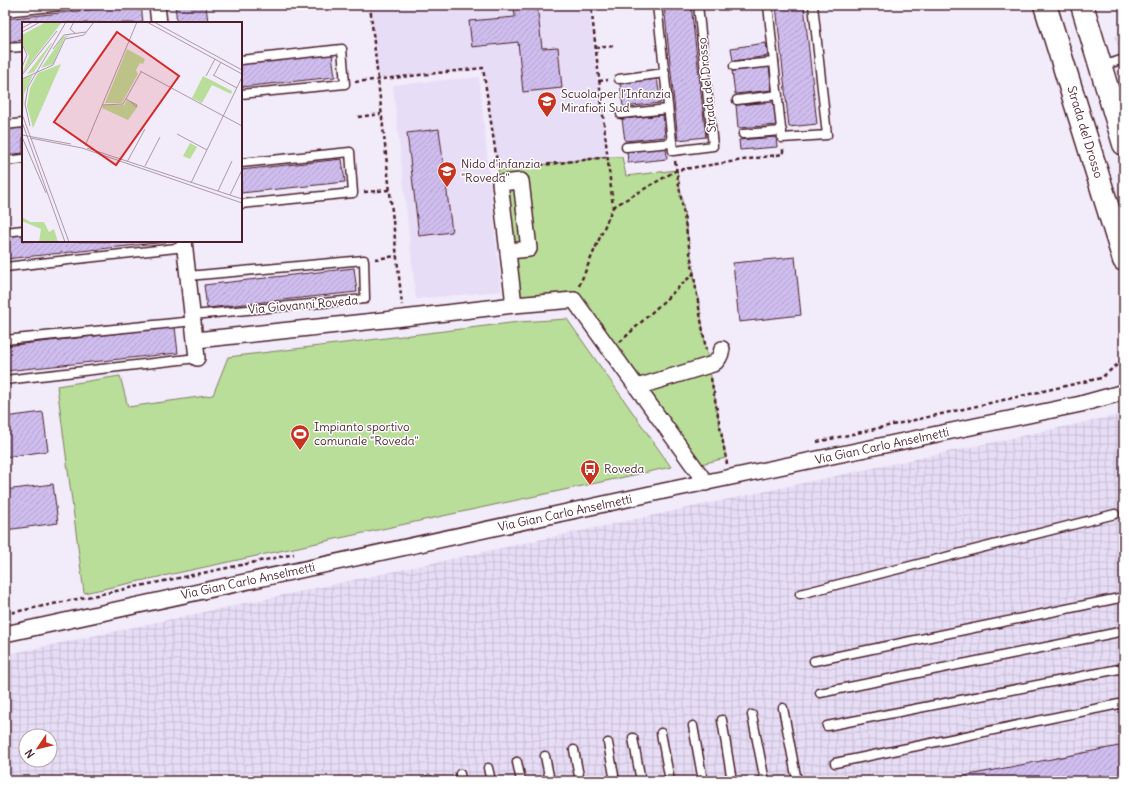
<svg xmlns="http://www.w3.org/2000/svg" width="1129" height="786" viewBox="0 0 1129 786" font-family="Delius,sans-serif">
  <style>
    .built { fill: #e7ddf6 }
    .industrial { fill: url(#industrial-grid); fill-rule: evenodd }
    .park { fill: #b9de99; stroke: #827e62 }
    .building { fill: url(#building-hatch); stroke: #4a1f2b }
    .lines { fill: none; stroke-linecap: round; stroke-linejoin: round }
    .lane-casing { stroke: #4a1f2b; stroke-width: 11 }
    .street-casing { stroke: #4a1f2b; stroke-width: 18 }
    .secondary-casing { stroke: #4a1f2b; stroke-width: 25 }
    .path { stroke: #4a1f2b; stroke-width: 2.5; stroke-dasharray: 4 3; stroke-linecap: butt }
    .lane { stroke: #fff; stroke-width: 8 }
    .street { stroke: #fff; stroke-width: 15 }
    .secondary { stroke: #fff; stroke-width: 22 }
    .labels { text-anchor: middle; stroke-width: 3; stroke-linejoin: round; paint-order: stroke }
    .street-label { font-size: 12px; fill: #4a1f2b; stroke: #fff }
    .poi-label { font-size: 12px; fill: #4a1f2b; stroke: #fff; text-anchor: start }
    .inset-road { fill: none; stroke: #ae99a7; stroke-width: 1 }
    .view { fill: #d62828; fill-opacity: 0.15; stroke: #d62828; stroke-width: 2 }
    .inset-edge { fill: none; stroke: #4a1f2b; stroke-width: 2 }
  </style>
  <defs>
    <pattern id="industrial-grid" width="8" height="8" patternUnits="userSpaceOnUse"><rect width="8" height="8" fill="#e7ddf6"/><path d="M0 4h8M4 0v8" fill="none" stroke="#c8bdd3"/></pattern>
    <pattern id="building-hatch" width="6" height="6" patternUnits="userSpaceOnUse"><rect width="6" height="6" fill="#cfbdee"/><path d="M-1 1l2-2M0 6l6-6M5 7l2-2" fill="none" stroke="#b3a2cc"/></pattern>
  </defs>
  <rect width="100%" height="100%" fill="#f1ebfa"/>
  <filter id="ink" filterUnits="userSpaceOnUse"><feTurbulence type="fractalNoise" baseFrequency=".025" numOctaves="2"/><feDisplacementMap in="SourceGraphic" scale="8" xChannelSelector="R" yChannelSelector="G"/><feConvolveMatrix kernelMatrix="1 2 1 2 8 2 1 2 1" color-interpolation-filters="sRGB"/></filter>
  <g filter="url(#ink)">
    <g class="built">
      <polygon points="369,5 589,5 607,157 498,170 483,68 377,79"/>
      <polygon points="479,77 501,291 416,299 393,85"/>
    </g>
    <g class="industrial">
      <polygon points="1124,33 1124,66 1115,37"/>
      <path d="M1124,414V781H5V655ZM26,736H50V760H26Z"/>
    </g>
    <g class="park">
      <polygon points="607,157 622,157 626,176 677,170 709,366 726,458 701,464 646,385 577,292 513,297 498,170"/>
      <polygon points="567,319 671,467 84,593 57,386 120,376 128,407 213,395 228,357 519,322"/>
    </g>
    <g class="building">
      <polygon points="133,5 141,5 143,23 23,23 23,40 5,42 5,19"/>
      <polygon points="175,5 206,5 208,23 177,23"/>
      <polygon points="514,5 537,5 542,48 558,47 562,88 523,92 518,42 472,47 469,21 515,17"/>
      <polygon points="664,5 691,5 706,137 678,140"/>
      <polygon points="776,5 804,5 817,124 789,127"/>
      <polygon points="766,43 768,56 733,61 731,48"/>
      <polygon points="332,54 335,77 241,87 241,64"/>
      <polygon points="769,67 772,90 735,94 732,71"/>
      <polygon points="657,79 661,103 623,107 620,83"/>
      <polygon points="775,102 777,125 738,128 736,105"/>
      <polygon points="663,115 665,137 625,141 622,119"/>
      <polygon points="23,127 23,153 5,155 5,129"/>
      <polygon points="439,129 452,232 419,236 407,133"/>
      <polygon points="776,137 777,147 740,150 739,140"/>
      <polygon points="666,147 667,159 628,163 627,151"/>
      <polygon points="342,159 345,182 241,193 241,170"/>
      <polygon points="23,234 23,241 166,242 5,259 5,235"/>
      <polygon points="795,257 801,315 739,322 733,263"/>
      <polygon points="354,268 357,292 207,308 204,285"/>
      <polygon points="175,327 178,353 5,371 5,346"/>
      <polygon points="43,412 48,451 5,457 5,417"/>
      <polygon points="53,484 58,523 5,530 5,490"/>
      <polygon points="1124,745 1124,781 938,781"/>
    </g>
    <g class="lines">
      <g class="lane-casing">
        <g id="lane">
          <polyline points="657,5 673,151 713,146 698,5"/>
          <polyline points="768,5 782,138 827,135 813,5"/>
          <polyline points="5,12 70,5"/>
          <polyline points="5,48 23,47"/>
          <polyline points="241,60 342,49 345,84 241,94"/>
          <polyline points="734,66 774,62"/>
          <polyline points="1102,66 1124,59"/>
          <polyline points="619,79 665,73"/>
          <polyline points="737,100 778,95"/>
          <polyline points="621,114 668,109"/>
          <polyline points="5,125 23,123"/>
          <polyline points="743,134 782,131"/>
          <polyline points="626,147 672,143"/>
          <polyline points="5,161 23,159"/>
          <polyline points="241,163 350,152 353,193 241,204"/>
          <polyline points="5,232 23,230"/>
          <polyline points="5,267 185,247"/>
          <polyline points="188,276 364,260 365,299 193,315"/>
          <polyline points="5,340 194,321"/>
          <polyline points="5,380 197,358"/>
          <polyline points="800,594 1115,514"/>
          <polyline points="814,661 1124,597"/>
          <polyline points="820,693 1124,631"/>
          <polyline points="783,708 797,781"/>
          <polyline points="752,715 765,781"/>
          <polyline points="722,720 732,781"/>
          <polyline points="693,726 703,781"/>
          <polyline points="827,726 1124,668"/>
          <polyline points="661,733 670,781"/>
          <polyline points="633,738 641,781"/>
          <polyline points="608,743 615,781"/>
          <polyline points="574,750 580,781"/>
          <polyline points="545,756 550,781"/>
          <polyline points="517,762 521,781"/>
          <polyline points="835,763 1124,703"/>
          <polyline points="488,768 491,781"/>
          <polyline points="460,774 461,781"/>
          <polyline points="429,780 430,781"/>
        </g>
      </g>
      <g class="street-casing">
        <g id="street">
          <polyline points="157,5 159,23"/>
          <polyline points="184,241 197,358"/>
          <polyline points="509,251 529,249 521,181 500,183 514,305"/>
          <polyline points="196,340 403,318 514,305 574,300 706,483"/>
          <path d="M637,387L713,364C719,360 721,355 722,349"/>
          <polyline points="5,634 664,491 1081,404 1124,392"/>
        </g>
      </g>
      <g class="secondary-casing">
        <g id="secondary">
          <polyline points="1045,5 1124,260"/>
          <polyline points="1082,5 1124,144"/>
        </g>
      </g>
      <g class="path">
        <polyline points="370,5 402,305"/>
        <polyline points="595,48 614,46"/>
        <polyline points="599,81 608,80"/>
        <polyline points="355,82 483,68 498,169"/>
        <polyline points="358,117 381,114"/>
        <polyline points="675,161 706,350"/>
        <polyline points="526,167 607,157"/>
        <polyline points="364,192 389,190"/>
        <polyline points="613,207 677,170 783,154 783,148"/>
        <polyline points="375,259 397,256"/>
        <polyline points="579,286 613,207 591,5"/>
        <polyline points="620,342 693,274"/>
        <polyline points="711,378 727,464"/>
        <polyline points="817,442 1101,378 1124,359"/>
        <polyline points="5,614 294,554"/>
      </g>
      <use href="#lane" class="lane"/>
      <use href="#street" class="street"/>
      <use href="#secondary" class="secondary"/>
    </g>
  </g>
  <defs>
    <g id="school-pin" transform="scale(1)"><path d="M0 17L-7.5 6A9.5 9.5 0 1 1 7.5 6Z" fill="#c8321e" stroke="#fff"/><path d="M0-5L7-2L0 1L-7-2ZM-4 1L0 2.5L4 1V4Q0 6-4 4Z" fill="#fff"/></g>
    <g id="stadium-pin" transform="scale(1)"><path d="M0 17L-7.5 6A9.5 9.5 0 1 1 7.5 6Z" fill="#c8321e" stroke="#fff"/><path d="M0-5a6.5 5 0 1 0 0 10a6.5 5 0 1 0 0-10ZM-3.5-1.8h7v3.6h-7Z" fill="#fff"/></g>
    <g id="bus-pin" transform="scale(1)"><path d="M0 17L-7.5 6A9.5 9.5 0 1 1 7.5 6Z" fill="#c8321e" stroke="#fff"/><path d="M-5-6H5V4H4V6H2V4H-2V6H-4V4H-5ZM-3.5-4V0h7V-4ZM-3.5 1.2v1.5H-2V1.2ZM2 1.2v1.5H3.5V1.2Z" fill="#fff"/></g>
  </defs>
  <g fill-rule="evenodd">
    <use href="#school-pin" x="547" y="101"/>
    <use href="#school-pin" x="447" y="171"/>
    <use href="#stadium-pin" x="300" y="434"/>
    <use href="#bus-pin" x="590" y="469"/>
  </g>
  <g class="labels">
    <g class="street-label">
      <text transform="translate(707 85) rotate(-96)" y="4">Strada del Drosso</text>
      <text transform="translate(1085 132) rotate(73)" y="4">Strada del Drosso</text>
      <text transform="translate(303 305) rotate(-5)" y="4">Via Giovanni Roveda</text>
      <text transform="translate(882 446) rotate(-12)" y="4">Via Gian Carlo Anselmetti</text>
      <text transform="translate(565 513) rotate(-12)" y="4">Via Gian Carlo Anselmetti</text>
      <text transform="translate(248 581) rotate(-12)" y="4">Via Gian Carlo Anselmetti</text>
    </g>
    <g class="poi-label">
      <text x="561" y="98">Scuola per l'Infanzia<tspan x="561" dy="14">Mirafiori Sud</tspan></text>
      <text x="461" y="168">Nido d'infanzia<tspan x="461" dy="14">"Roveda"</tspan></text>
      <text x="314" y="431">Impianto sportivo<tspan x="314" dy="14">comunale "Roveda"</tspan></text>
      <text x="604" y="473">Roveda</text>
    </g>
  </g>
  <g transform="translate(22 22)">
    <rect width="220" height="220" fill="#f1ebfa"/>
    <path d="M24,0H40L0,52L7,34L0,21V13ZM48,13L42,17L31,42L19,46L41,15ZM30,21L12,50L5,52L29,21ZM11,53L2,72V91L0,57Z" fill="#b9de99"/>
    <path d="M39,42L11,106L5,84L8,66L16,51ZM0,195L8,200H22L27,210L32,207L36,220H17L19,207L0,199Z" fill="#b9de99"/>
    <path d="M105,27L123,37L121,42L118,41L114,48L116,52L100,81H83ZM181,54L210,69L209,72L190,63L180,81L170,76ZM105,78L116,84L106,98L80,86L81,83H102ZM168,121L175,125L168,137L161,134Z" fill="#b9de99"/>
    <path class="inset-road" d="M52,0L48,7L53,11M125,0L220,52M132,0L220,48M0,6L11,0M0,10L18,0M0,22L5,33L0,45M31,27L42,13L64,10M118,49L220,104M0,53L35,9M191,53L215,66M192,53L199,40M184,54L193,37M0,57L31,43L43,17L62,13L72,0M104,77L115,83L114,85L109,80M80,83L101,82L119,50M0,92L47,220M0,100L43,220M8,104L3,82L6,65L44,0M155,112L185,128M0,113L49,122M0,115L24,171M8,116L60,126L220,181M63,124L115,0M65,126L220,177M105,140L123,107M123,144L138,115M169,161L220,55M196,169L210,139M208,173L220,148"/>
    <path class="view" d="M95,10L157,54L94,143L32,100Z"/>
    <rect width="220" height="220" class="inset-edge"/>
  </g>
  <rect width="1129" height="786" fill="none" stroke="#fff" stroke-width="20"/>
  <rect x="10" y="10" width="1109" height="766" fill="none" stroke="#4a1f2b" stroke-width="1.5" filter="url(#ink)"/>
  <g transform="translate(38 748) rotate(235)"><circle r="19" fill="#ffffff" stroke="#b7a5aa"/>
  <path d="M0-3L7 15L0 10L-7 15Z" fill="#c8321e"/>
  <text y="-6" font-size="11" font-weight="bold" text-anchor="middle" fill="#4a1f2b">N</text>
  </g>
</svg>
